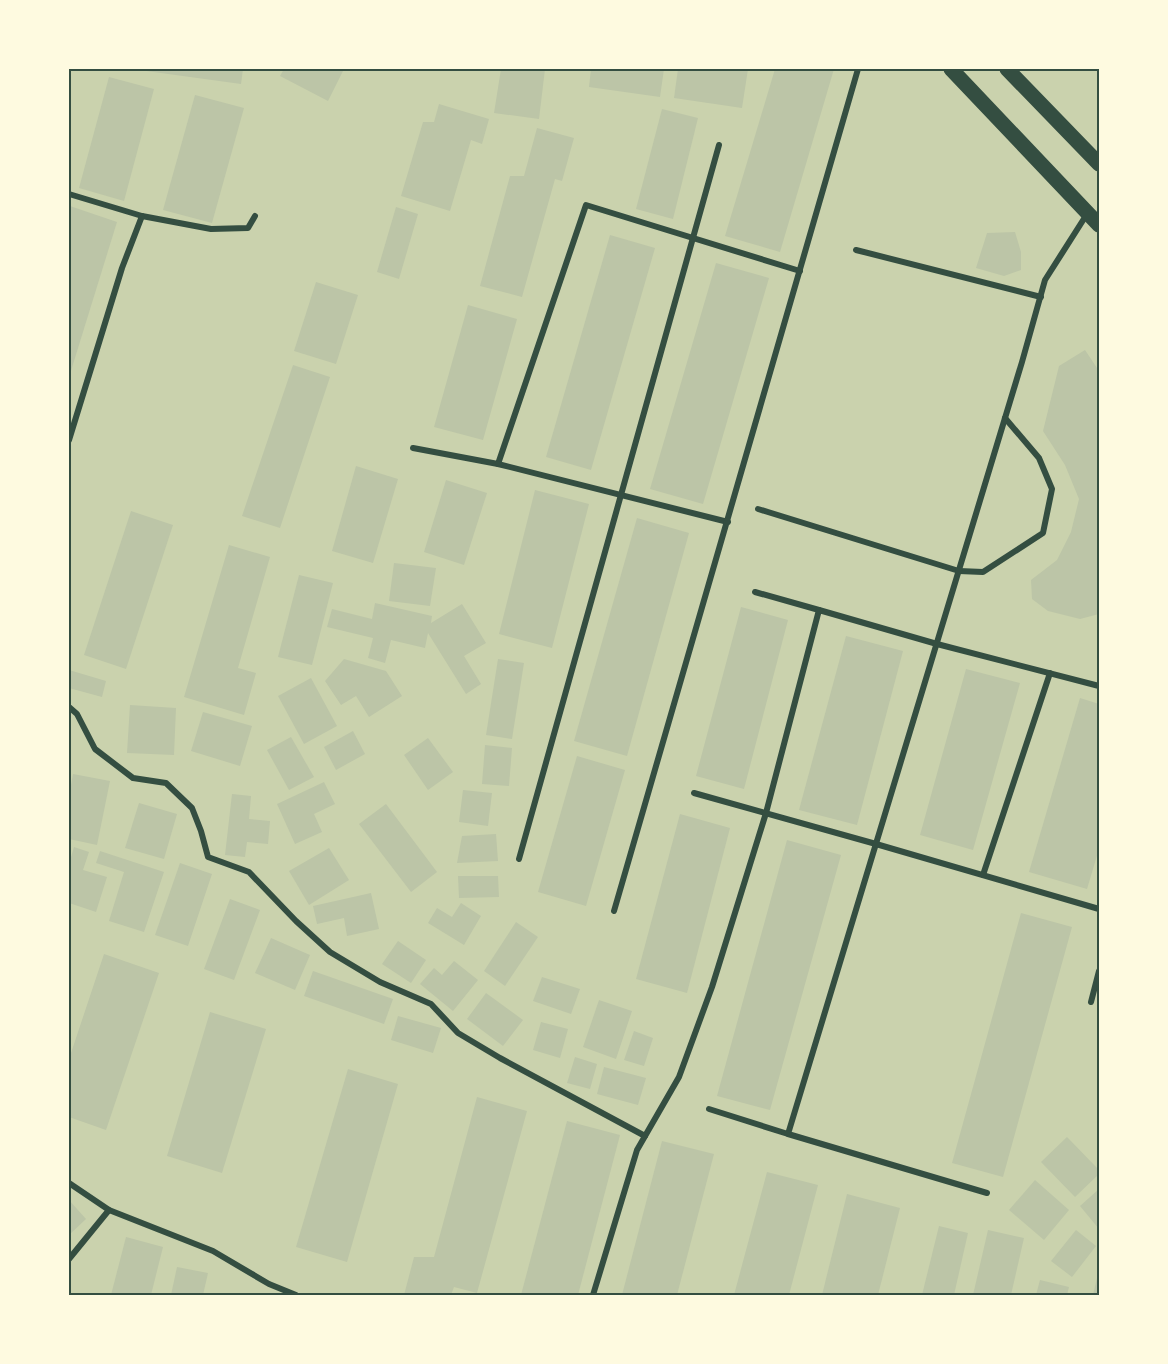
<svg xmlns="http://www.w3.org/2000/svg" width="1168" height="1364" viewBox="0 0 1168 1364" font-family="'DM Sans',sans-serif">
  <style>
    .green { fill: #cad2ad }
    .building { fill: #bcc5a7 }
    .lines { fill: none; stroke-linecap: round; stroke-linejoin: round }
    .minor { stroke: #344e41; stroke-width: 6 }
    .primary { stroke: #344e41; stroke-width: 15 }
    .neatline { fill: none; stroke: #344e41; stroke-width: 2 }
  </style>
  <rect width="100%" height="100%" fill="#e9edc9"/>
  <rect class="green" x="69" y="69" width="1030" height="1226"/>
  <g class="building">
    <polygon points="139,69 243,69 241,84 139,70"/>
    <polygon points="284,69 344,69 328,101 280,76"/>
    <polygon points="501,69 545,69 539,119 494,113"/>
    <polygon points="591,69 664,69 660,97 589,87"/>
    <polygon points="678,69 748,69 742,108 674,98"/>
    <polygon points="775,69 834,69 780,252 725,236"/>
    <polygon points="109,77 154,89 124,201 79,188"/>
    <polygon points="195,95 244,108 212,223 163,210"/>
    <polygon points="439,104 489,119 482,144 471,140 450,211 401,196 423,122 434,122"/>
    <polygon points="662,109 698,118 673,219 636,209"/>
    <polygon points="537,128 574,138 562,181 555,179 522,297 480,286 510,176 524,176"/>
    <polygon points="70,206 117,222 70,374 69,209"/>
    <polygon points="396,207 418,214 399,279 377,272"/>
    <polygon points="1015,232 1021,252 1021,270 1004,276 976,268 987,233"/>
    <polygon points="610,235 655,248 591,470 546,457"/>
    <polygon points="716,263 769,278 703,504 650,489"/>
    <polygon points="316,282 358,295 336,364 294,351"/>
    <polygon points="468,305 517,319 483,440 434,427"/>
    <polygon points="1085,350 1099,371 1099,614 1080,619 1048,611 1032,599 1031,580 1057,560 1071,532 1079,499 1065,465 1043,431 1059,366"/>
    <polygon points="293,365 330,377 280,528 242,516"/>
    <polygon points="356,466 398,479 373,563 332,551"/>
    <polygon points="446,480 487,493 464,565 424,552"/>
    <polygon points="535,490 589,504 552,648 499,634"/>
    <polygon points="131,511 173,525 126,669 84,655"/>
    <polygon points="637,518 689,533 627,756 574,741"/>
    <polygon points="229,545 270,557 238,668 256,673 244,715 184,697"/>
    <polygon points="394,563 436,568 430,606 389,601"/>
    <polygon points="299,575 333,583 312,665 278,657"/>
    <polygon points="375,603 432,616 431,623 462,604 486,643 464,656 481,684 466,694 428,633 425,648 391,640 385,663 368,658 373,638 327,627 332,609 372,619"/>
    <polygon points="741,607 788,620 744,789 696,776"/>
    <polygon points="846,636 903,651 857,825 799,810"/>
    <polygon points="344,659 386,671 402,696 369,717 356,696 341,705 325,681"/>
    <polygon points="498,659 524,663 512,739 486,735"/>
    <polygon points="966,669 1020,683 973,850 920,835"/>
    <polygon points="69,670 106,681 102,697 69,688"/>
    <polygon points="311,678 337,726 304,744 278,696"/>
    <polygon points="1080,698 1099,704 1099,849 1087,889 1029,872"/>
    <polygon points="130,705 176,708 174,755 127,753"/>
    <polygon points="203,712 252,726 240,766 191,751"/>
    <polygon points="353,731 365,754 336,770 324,747"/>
    <polygon points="291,737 314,777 289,790 267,750"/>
    <polygon points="428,738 453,772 428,790 404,755"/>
    <polygon points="485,745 512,748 509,786 482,784"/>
    <polygon points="577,756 625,770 586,906 538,892"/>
    <polygon points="73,774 110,781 97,845 69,839 69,796"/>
    <polygon points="324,782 335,804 314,814 322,832 295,844 277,804"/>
    <polygon points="463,790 492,793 488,826 459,822"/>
    <polygon points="232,794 251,796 249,819 270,821 268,844 247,842 245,857 225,855"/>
    <polygon points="139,803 177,814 164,859 125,848"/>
    <polygon points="386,804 437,872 411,892 359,824"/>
    <polygon points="680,814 730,828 687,993 636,979"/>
    <polygon points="496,834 498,861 457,863 462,836"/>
    <polygon points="787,840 841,855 770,1110 717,1096"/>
    <polygon points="74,847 89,852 83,870 107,877 96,912 69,903 69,864"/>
    <polygon points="329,848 349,880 309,905 289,871"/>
    <polygon points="100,851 164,872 144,932 109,921 124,872 96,863"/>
    <polygon points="180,863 212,874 188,946 155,935"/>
    <polygon points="458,876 498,876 499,897 459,898"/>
    <polygon points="371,893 379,929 347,936 344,918 317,924 313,906"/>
    <polygon points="230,899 260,910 234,980 204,969"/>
    <polygon points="461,903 481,916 464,945 428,923 437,908 452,917"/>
    <polygon points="1021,913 1072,927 1003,1177 952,1163"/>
    <polygon points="516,922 538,937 505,986 484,971"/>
    <polygon points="271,938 310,955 295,990 255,973"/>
    <polygon points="398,941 426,960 411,983 382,964"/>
    <polygon points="104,954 159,973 106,1130 69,1117 69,1059"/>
    <polygon points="454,961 478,980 453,1011 420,984 434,968 442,975"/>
    <polygon points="313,971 393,999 384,1024 304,996"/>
    <polygon points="542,977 580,989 571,1014 533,1001"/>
    <polygon points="486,993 523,1020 503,1046 467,1019"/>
    <polygon points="599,1000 632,1011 616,1059 583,1047"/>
    <polygon points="210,1012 266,1029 222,1173 167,1156"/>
    <polygon points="398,1016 441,1028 433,1053 391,1040"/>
    <polygon points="541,1022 568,1029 560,1058 533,1050"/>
    <polygon points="634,1031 653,1038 644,1066 624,1060"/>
    <polygon points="575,1057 597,1064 590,1089 567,1083"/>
    <polygon points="604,1067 646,1078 638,1105 597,1094"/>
    <polygon points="348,1069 398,1084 347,1262 296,1247"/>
    <polygon points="477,1097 527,1111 477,1293 454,1287 451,1295 404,1295 414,1257 434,1257"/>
    <polygon points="567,1121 620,1135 578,1295 521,1295"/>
    <polygon points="1067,1137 1099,1170 1099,1174 1075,1197 1041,1162"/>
    <polygon points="662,1141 714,1154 677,1295 622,1295"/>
    <polygon points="767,1172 818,1185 789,1295 734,1295"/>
    <polygon points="1035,1180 1069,1210 1044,1240 1009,1210"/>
    <polygon points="1099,1189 1099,1229 1080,1206"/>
    <polygon points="847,1194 900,1208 878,1295 822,1295"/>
    <polygon points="69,1200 86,1219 69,1235"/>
    <polygon points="939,1226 968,1233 954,1295 922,1295"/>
    <polygon points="988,1230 1024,1238 1011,1295 973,1295"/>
    <polygon points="1076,1230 1096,1246 1072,1277 1051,1261"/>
    <polygon points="126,1237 163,1247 151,1295 111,1295"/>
    <polygon points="177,1267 208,1273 203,1295 171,1295"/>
    <polygon points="1098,1274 1099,1295 1093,1295"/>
    <polygon points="1040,1280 1069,1287 1067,1295 1036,1295"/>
  </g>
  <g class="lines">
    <g class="minor">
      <polyline points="69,194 142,216 211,229 248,228 255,216"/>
      <polyline points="856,250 1041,297"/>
      <polyline points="69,440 122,268 142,216"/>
      <polyline points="413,448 498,464 586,205 800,271"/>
      <polyline points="498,464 728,522"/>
      <polyline points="758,509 959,571 983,572 1043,533 1052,489 1039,458 1005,418"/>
      <polyline points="755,592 819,610"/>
      <polyline points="69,707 77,714 95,749 133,778 166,783 192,808 201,831 208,857 249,872 296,921 330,952 380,982 431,1004 458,1033 500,1058 645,1136"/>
      <polyline points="694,793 876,844 1099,909"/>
      <polyline points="519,859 719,145"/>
      <polyline points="983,875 1050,673"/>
      <polyline points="614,911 858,69"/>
      <polyline points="1091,1002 1099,971"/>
      <polyline points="709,1109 788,1134"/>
      <polyline points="69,1183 109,1210 213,1251 269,1284 296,1295"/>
      <polyline points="987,1193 788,1134 1022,362 1045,280 1087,214"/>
      <polyline points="69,1259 109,1210"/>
      <polyline points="593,1295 637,1150 679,1077 712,987 766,813 819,610 937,644 1099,686"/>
    </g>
    <g class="primary">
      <polyline points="951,69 1099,225"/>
      <polyline points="1007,69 1099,164"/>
    </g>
  </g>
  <rect width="1168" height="1364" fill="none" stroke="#fefae0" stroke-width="141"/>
  <rect x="70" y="70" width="1028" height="1224" class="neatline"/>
</svg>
